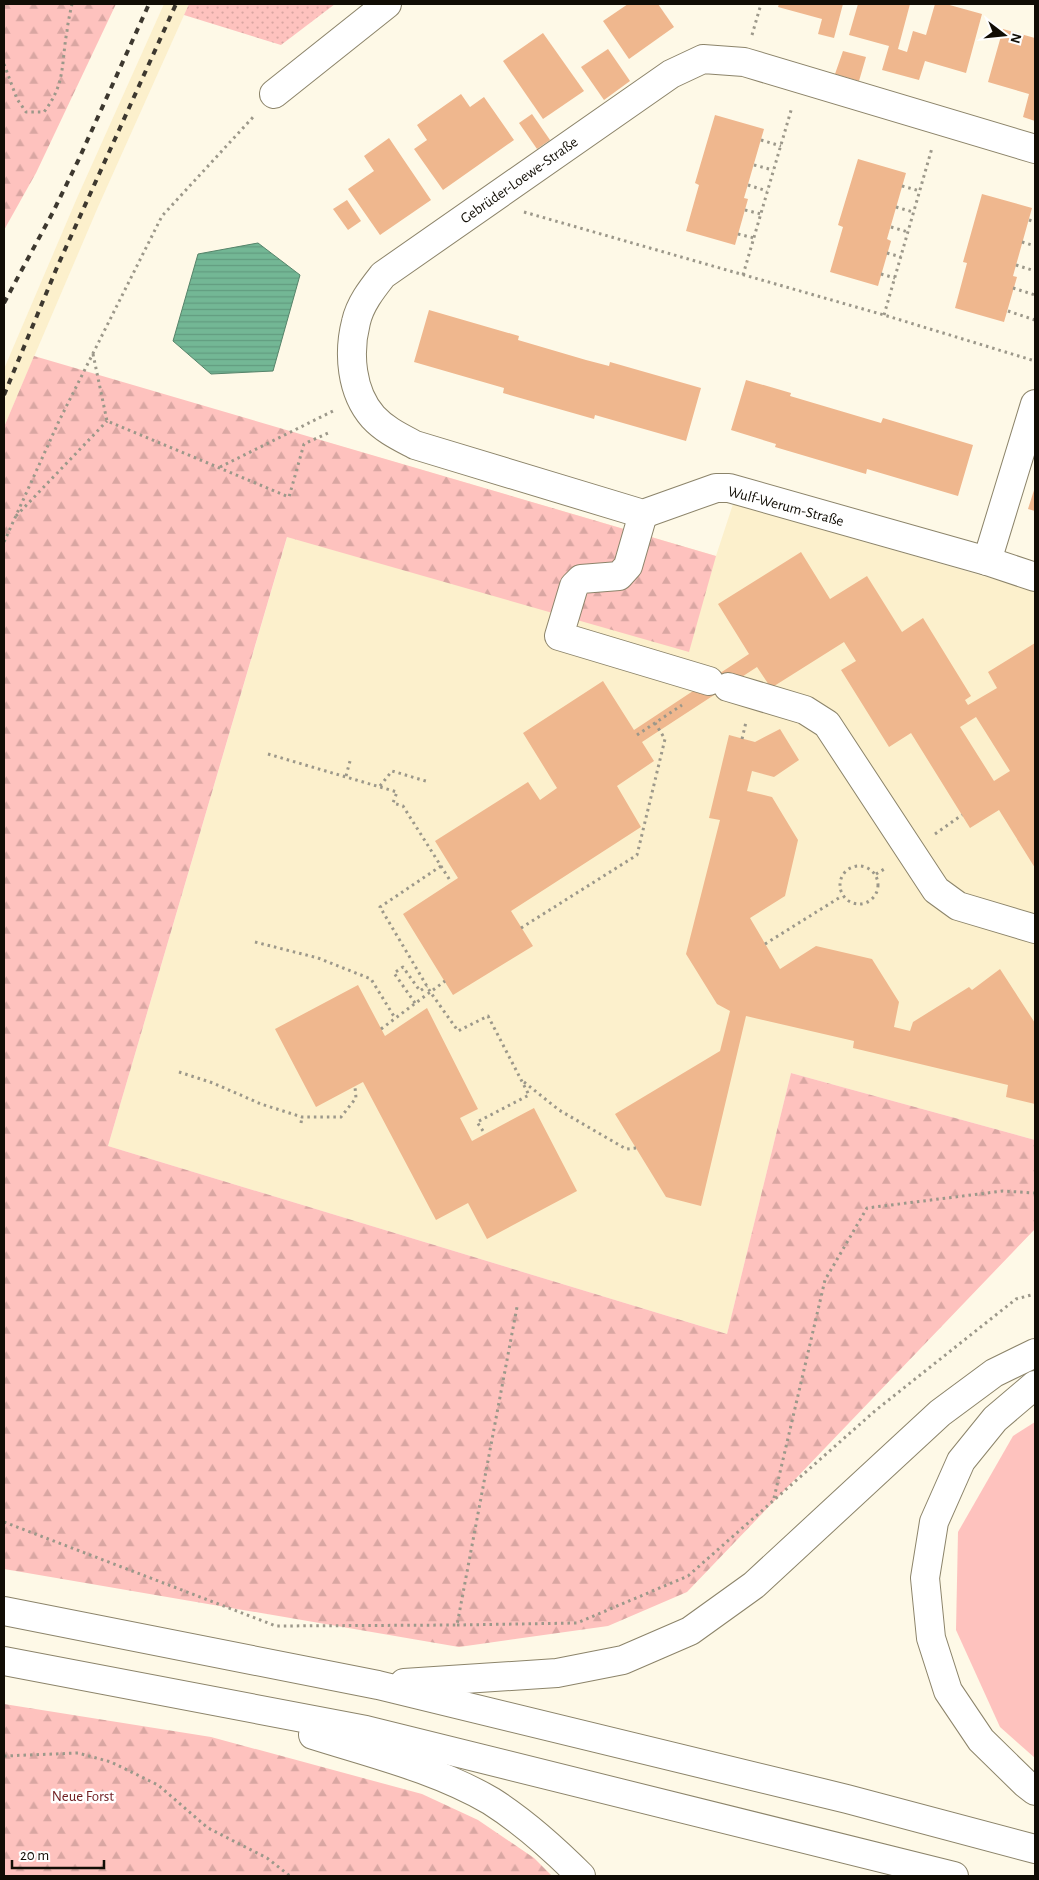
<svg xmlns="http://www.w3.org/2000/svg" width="1039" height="1880" viewBox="0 0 1039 1880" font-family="'Alegreya Sans',sans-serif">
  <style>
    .built { fill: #fcf0cc }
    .grass { fill: #fec2be }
    .forest { fill: url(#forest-firs) }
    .garden { fill: url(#garden-dots) }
    .water { fill: url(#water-rules); stroke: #56846a }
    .building { fill: #efb78e; fill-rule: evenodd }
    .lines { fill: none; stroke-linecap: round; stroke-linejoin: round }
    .minor-casing { stroke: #8c846a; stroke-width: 30 }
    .highway-casing { stroke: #8c846a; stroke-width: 30 }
    .path { stroke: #9c988a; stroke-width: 3; stroke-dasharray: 2.5 4; stroke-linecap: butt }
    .minor { stroke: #fff; stroke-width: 28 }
    .highway { stroke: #fff; stroke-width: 28 }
    .rail { stroke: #3d382f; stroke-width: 4; stroke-dasharray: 6 6; stroke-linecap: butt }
    .labels { text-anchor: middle; stroke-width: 5; stroke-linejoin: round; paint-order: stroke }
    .street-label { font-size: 15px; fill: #110d05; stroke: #fff }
    .park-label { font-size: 15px; fill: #701e22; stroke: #fff }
  </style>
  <defs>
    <pattern id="forest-firs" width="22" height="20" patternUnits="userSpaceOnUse" patternTransform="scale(1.25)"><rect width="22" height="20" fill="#fec2be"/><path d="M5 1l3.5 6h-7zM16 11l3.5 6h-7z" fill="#d9a6a2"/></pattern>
    <pattern id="garden-dots" width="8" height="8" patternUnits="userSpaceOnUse" patternTransform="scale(1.25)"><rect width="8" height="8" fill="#fec2be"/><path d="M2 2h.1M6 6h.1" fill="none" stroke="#d9a6a2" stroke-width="1.8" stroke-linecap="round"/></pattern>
    <pattern id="water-rules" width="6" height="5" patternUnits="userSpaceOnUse" patternTransform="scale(1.25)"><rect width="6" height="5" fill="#73b795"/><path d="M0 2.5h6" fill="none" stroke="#629c7f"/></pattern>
  </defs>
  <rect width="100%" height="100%" fill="#fef9e7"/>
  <g class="built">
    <polygon points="164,4 189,4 98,207 4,427 4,369 77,198"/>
    <polygon points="316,439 716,556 733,504 1035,591 1035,1140 791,1073 727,1334 108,1146"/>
  </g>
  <polygon class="grass" points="1035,1422 1035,1758 1000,1727 956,1630 958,1532 1013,1436"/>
  <g class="forest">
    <polygon points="4,4 116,4 36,173 4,230"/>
    <polygon points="34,356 716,556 689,652 287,537 108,1146 727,1334 791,1073 1035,1140 1035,1229 687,1592 608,1626 459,1647 4,1569 4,427"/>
    <polygon points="4,1704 211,1737 422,1794 478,1820 534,1858 552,1876 4,1876"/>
  </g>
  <polygon class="garden" points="189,4 335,4 281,45 184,15"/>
  <polygon class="water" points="258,243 300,275 273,371 211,374 173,341 198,254"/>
  <g class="building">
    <polygon points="628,4 658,4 674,27 629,59 603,21"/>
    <polygon points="779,4 843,4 834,38 818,34 822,19 778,7"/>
    <polygon points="858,4 910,4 898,49 907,52 913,31 926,35 935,4 946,4 982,14 966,73 925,61 919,80 882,70 889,46 849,35"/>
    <polygon points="1003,29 1035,38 1035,121 1023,117 1029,94 988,82"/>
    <polygon points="543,33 584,91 543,119 503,61"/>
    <polygon points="608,49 630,81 604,100 581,67"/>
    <polygon points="843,51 866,57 859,81 835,74"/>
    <polygon points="461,94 470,107 484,97 514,140 443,190 414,149 427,140 417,125"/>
    <polygon points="532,114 550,140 537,149 519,123"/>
    <polygon points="715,115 764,129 744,198 748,199 735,245 686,231 699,185 695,183"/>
    <polygon points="389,138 431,200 380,235 348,189 374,171 364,156"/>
    <polygon points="858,159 906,173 887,239 891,241 878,286 830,272 843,227 838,225"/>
    <polygon points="982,194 1032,208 1013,276 1017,277 1004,322 955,308 967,263 963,262"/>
    <polygon points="347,200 361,221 348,230 333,209"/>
    <polygon points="429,310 519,336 518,340 586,360 609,366 610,362 701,388 686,441 595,415 594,419 503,393 504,388 414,362"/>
    <polygon points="746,380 791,393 790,396 881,423 883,418 973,445 958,496 867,469 866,474 775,447 776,444 731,430"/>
    <polygon points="1035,487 1035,511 1028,509"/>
    <path d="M801,552L830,599L867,576L902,632L923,618L971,696L965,700L968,705L997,688L988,672L1035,643V868L999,810L970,828L911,733L889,747L841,670L856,661L844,642L771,688L757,667L642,742L654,761L617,786L641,827L511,911L533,946L453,995L403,914L458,878L435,841L528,782L540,800L557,788L523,733L603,681L634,730L749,654L718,604ZM976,717L1010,771L994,781L960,727Z"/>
    <polygon points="780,729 799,760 774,777 752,771 747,791 772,797 798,840 785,896 750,918 780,969 816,946 872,959 899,1002 894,1027 910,1031 913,1022 969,987 972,990 1000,969 1035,1023 1035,1104 1006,1097 1008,1085 853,1048 854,1041 746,1016 701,1206 666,1197 615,1114 720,1051 730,1011 717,1004 686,954 720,820 709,818 729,735 755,742"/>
    <polygon points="358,985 385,1036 427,1008 478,1109 460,1118 472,1141 534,1108 577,1191 487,1239 468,1203 436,1220 363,1082 316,1107 275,1029"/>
  </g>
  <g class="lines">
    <g class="minor-casing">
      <g id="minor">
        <polyline points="274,94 387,4"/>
        <path d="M1035,149L744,62L703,59L671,74L383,275C372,289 360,304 356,322C348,353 351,392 373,417C385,430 400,437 415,445L643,514L716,488H729L987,561L1035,577"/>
        <polyline points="643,514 628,566 619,576 581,579 574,586 559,636 709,681"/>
        <polyline points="987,561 1035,404"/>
        <polyline points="728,687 805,710 827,724 936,890 958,906 1035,929"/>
      </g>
    </g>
    <g class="highway-casing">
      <g id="highway">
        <polyline points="1035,1385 995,1419 961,1461 934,1522 925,1578 931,1638 948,1691 981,1740 1026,1784 1035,1791"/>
        <polyline points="4,1611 378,1685 847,1799 1035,1849"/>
        <polyline points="4,1661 366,1730 954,1876"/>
        <polyline points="404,1683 557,1673 623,1660 690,1631 754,1585 940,1413 994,1373 1035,1353"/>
        <path d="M313,1735C373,1754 436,1769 491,1801C524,1822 554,1849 581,1876"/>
      </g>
    </g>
    <g class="path">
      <polyline points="752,35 761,4"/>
      <path d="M4,64L17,99L26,112H44C66,83 61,64 67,31C68,22 70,13 72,4"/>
      <polyline points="761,140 781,146"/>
      <polyline points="754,165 773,170"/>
      <polyline points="748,185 767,191"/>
      <polyline points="902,186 920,191"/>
      <polyline points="896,207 913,212"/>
      <polyline points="745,210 761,214"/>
      <polyline points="524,212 884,315 1035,361"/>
      <polyline points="1029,220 1035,222"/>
      <polyline points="891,227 908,232"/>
      <polyline points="738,234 754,238"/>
      <polyline points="1022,242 1035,246"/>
      <polyline points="887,253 901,257"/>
      <polyline points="1016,265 1035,271"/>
      <polyline points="881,274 895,278"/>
      <polyline points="743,275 792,107"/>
      <polyline points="1013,288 1035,295"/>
      <polyline points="1008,311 1035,320"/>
      <polyline points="884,315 932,148"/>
      <polyline points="93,354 107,421 289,497 304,444 328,433"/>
      <polyline points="220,467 335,410"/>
      <polyline points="16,516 107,421"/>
      <polyline points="4,542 59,421 162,216 255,115"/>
      <polyline points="637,735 682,705"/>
      <polyline points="742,739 746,722"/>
      <polyline points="268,754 397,792 393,803 403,806 451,882"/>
      <polyline points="346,776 350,761"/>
      <polyline points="380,786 392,771 429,782"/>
      <polyline points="935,834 962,815"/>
      <circle cx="859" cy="885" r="19"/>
      <polyline points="441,866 380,907 431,993 458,1031 488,1016 529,1095 477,1122 485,1134"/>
      <polyline points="876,874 886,868"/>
      <polyline points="521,928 637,855 665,739 655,723"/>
      <polyline points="255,942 318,958 371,979 395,1018"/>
      <polyline points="765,944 842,896"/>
      <polyline points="415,1003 394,973 403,967 420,991 427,986"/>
      <polyline points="381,1029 445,981"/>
      <polyline points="179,1072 213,1083 261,1104 302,1117 341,1117 356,1098 355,1087"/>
      <polyline points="524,1082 559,1110 626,1149 636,1148"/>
      <polyline points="301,1123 302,1117"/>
      <polyline points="774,1498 825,1280 867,1208 1003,1191 1035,1193"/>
      <polyline points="4,1522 276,1626 457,1625 517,1307"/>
      <polyline points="457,1625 577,1623 688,1576 876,1410 1016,1299 1035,1294"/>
      <polyline points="4,1756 78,1753 111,1762 158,1785 208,1828 267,1858 290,1876"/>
    </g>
    <use href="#minor" class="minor"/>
    <use href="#highway" class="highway"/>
    <g class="rail">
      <polyline points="4,303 53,212 78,161 149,4"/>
      <polyline points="4,395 58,265 176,4"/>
    </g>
  </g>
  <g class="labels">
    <g class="street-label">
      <text transform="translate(519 180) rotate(-35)" y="5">Gebrüder-Loewe-Straße</text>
      <text transform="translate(786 506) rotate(15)" y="5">Wulf-Werum-Straße</text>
    </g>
    <g class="park-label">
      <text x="83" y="1801">Neue Forst</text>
    </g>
  </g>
  <rect width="1039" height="1880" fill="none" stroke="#110d05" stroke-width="10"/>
  <g transform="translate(1004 35) rotate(106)" stroke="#ffffff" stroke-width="4" paint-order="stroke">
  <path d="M0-4L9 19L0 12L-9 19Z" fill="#110d05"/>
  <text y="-8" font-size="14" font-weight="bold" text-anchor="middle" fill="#110d05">N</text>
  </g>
  <path d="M12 1860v8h92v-8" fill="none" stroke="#110d05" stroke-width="2.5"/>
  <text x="20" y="1860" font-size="15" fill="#110d05" stroke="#ffffff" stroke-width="4" paint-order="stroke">20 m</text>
</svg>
